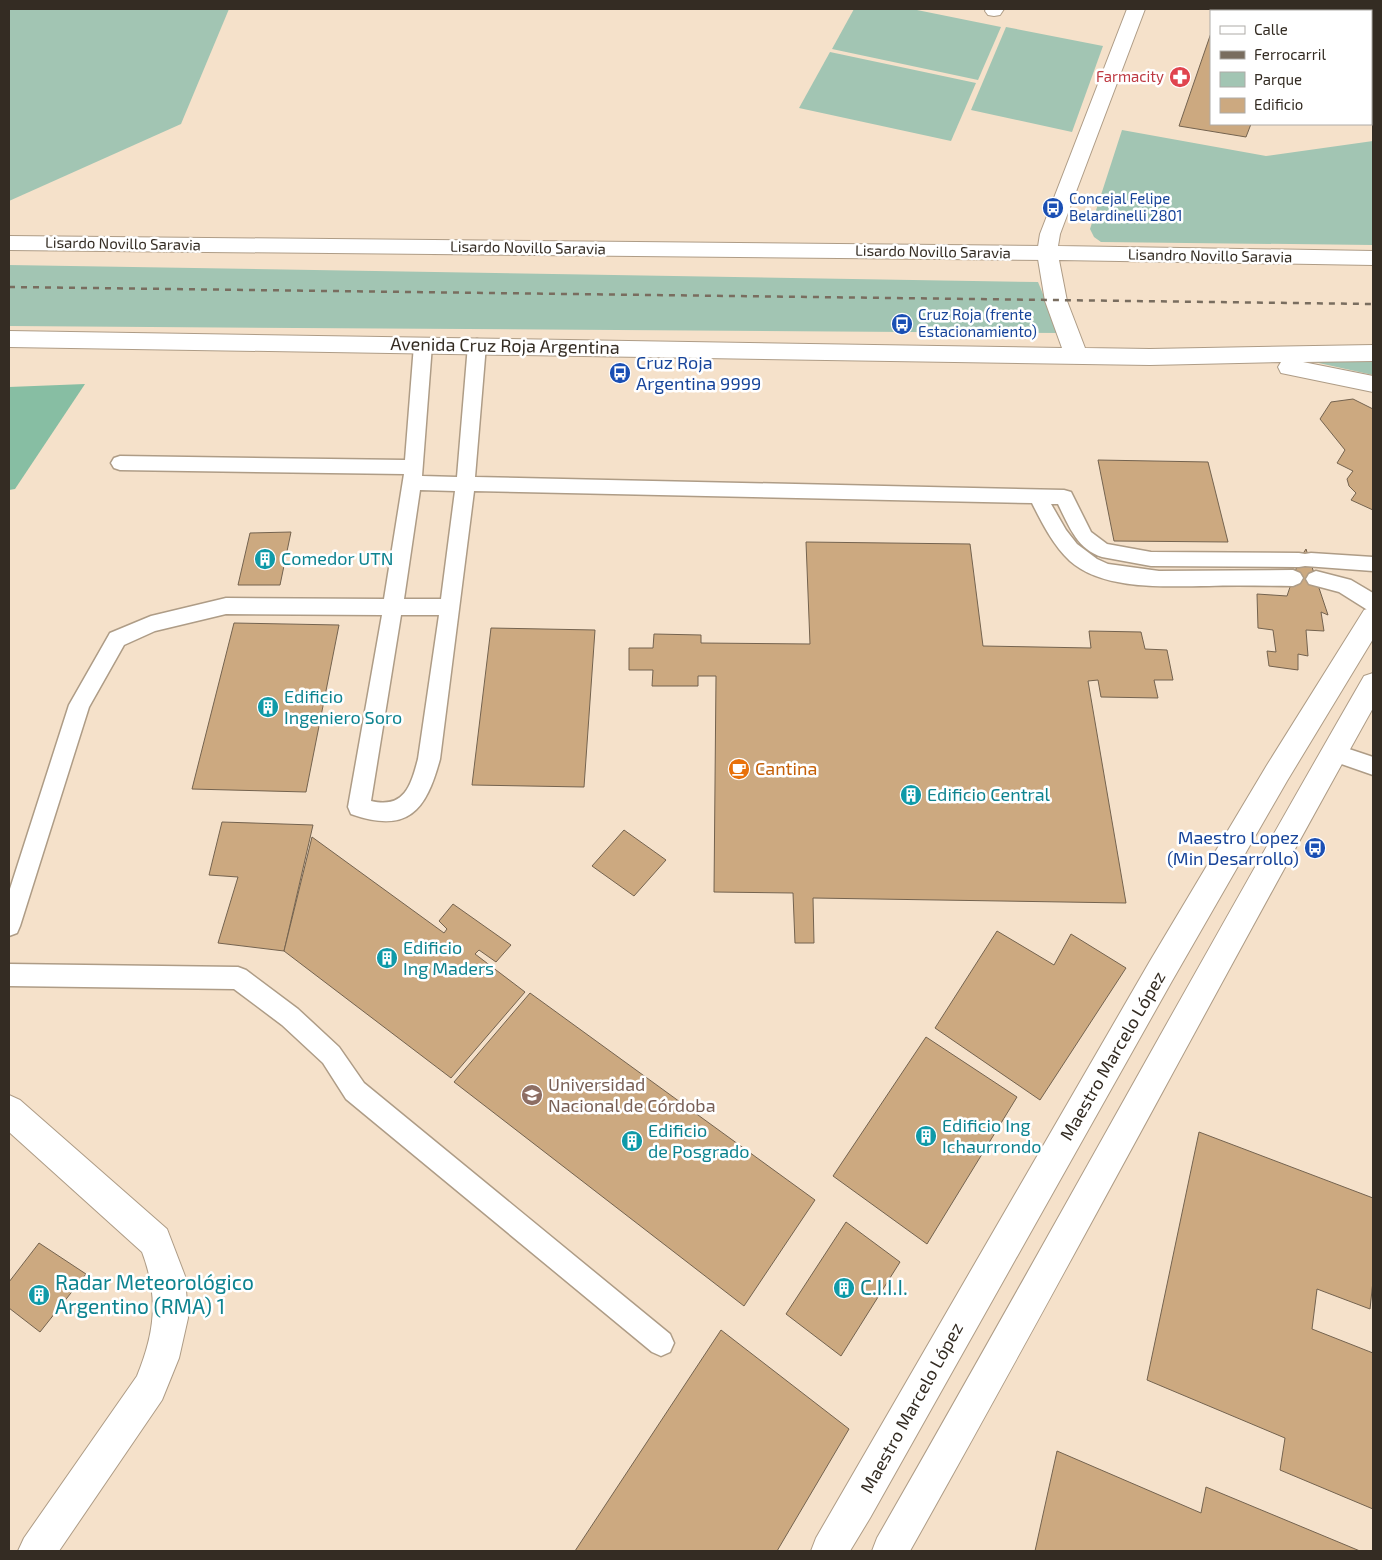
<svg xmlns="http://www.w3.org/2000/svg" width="1382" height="1560" viewBox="0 0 1382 1560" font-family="'Exo 2',sans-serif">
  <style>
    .green { fill: #a2c5b3 }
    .forest { fill: #87bea3 }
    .building { fill: #cca980; stroke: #74634f }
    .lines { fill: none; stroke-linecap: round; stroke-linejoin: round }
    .service-casing { stroke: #ae9c86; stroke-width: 3 }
    .minor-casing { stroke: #ae9c86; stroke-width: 2 }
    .secondary-casing { stroke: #ae9c86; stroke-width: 2 }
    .service { fill: #fff; fill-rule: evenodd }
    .minor { fill: #fff; fill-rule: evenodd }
    .secondary { fill: #fff; fill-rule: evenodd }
    .rail { stroke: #796d5f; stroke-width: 2.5; stroke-dasharray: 6 6; stroke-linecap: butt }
    .labels { text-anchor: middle; stroke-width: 5; stroke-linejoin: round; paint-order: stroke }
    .far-health-label { font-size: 15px; fill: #be3a42; stroke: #fff; text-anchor: end }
    .far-transit-label { font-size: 15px; fill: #164399; stroke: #fff; text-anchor: start }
    .far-street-label { font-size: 15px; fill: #342c23; stroke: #fff }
    .street-label { font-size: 18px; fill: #342c23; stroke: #fff }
    .transit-label { font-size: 18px; fill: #164399; stroke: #fff; text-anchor: start }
    .culture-label { font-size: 18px; fill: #0d838f; stroke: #fff; text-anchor: start }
    .food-label { font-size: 18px; fill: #c56008; stroke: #fff; text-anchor: start }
    .education-label { font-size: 18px; fill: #785e54; stroke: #fff; text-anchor: start }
    .near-culture-label { font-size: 21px; fill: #0d838f; stroke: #fff; text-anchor: start }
  </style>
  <rect width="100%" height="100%" fill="#f5e1ca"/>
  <g class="green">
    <polygon points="9,9 229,9 181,124 9,201"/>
    <polygon points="854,9 912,9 1001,27 978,80 832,49"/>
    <polygon points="1006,27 1103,46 1072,132 971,110"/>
    <polygon points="830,52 976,83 951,141 799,108"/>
    <polygon points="1122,130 1266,156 1373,141 1373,245 1101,242 1094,237 1090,229"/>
    <polygon points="9,265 1038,282 1059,333 9,326"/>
    <polygon points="1373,359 1373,375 1305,360"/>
  </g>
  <polygon class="forest" points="85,384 15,489 9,490 9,387"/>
  <g class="building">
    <polygon points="1211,33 1211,124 1251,124 1246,137 1179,126"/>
    <polygon points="1371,43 1373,43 1373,75 1371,74"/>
    <polygon points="1353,399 1373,409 1373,510 1351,500 1356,493 1349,486 1347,479 1353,471 1337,463 1345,450 1320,419 1331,402"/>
    <polygon points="1098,460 1208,462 1228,542 1114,541"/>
    <polygon points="291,532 280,585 238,585 250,533"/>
    <polygon points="806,542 970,544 983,646 1091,648 1089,631 1141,632 1145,649 1167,650 1173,680 1154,680 1158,698 1101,697 1098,680 1088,681 1126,903 813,898 814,943 795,943 793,893 714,892 716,676 698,676 698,686 652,686 653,670 629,670 629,648 653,648 654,634 701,635 701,643 810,644"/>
    <polygon points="1306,549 1328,615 1321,612 1324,631 1306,630 1308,656 1298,654 1298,670 1269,666 1267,651 1276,652 1273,630 1258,628 1257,594 1287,596 1299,560"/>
    <polygon points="234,623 339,625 306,792 192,789"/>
    <polygon points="491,628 595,630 584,787 472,785"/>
    <polygon points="222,822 313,825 284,951 218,943 238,877 209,875"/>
    <polygon points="624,830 666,860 634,896 592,866"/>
    <polygon points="312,837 444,933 447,929 439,921 453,904 511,945 496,962 479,950 475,954 525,992 451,1078 284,951"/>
    <polygon points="997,931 1054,965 1071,934 1126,968 1040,1100 935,1028"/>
    <polygon points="530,993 815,1200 744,1306 454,1082"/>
    <polygon points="926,1037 1017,1097 927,1244 833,1176"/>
    <polygon points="1199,1132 1373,1198 1373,1281 1370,1309 1317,1289 1312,1329 1373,1353 1373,1509 1280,1470 1285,1438 1147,1380"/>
    <polygon points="846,1222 900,1262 841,1356 786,1314"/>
    <polygon points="39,1243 86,1274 40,1332 9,1308 9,1282"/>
    <polygon points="721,1330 849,1429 777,1551 575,1551"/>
    <polygon points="1057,1451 1201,1513 1206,1487 1360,1551 1035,1551"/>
  </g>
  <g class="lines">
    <g class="service-casing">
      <g id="service">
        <path d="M423,339L429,341L432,345L422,476L457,477L468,345L471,341L477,339L483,341L486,345L475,477L1064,490L1071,492L1091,532L1107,544L1151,552L1299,553L1305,554L1311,553L1373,557V571L1305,566L1299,567L1151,566L1102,557C1077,549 1069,526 1058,504H1051L1066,530L1077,544L1097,559L1108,564L1159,571L1293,570L1300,573L1303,578L1300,583L1293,586C1265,586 1237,585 1209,586C1166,586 1104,591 1070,561C1053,545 1042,523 1032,503L474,491L440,759C426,811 408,834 351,814L348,807L382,615L226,614L155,631L124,645L89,707L20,926L17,933L9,936V892L69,705L110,633L151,616L226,598L384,599L404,474L120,470L114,468L111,463L114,458L120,456L405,460L414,345L417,341ZM420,490L455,491L441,599H404ZM401,615H439L418,759C411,785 405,809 371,801Z"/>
        <polygon points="1316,571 1351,580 1373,593 1373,611 1366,609 1339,592 1309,584 1306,579 1309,574"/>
        <polygon points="1334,744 1373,757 1373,775 1327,759 1324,753 1327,747"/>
        <polygon points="9,964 238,967 246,970 298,1009 339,1047 364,1083 670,1334 674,1343 670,1352 661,1356 652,1352 346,1099 323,1063 282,1025 234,989 9,986"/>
      </g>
    </g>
    <g class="minor-casing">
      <g id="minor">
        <polygon points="986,9 1004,9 1000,15 994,16 988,15 985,11"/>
        <polygon points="9,236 1047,246 1054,248 1057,253 1054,258 1047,260 9,250"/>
        <polygon points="1373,607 1373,639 1287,781 1172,981 870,1518 850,1551 811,1551 816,1538 1150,961 1267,765 1364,610"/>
        <path d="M1373,673V708C1217,988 1067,1272 910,1551H872L877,1538C1041,1252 1199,962 1364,676Z"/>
        <path d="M9,1095L20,1100L167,1229L185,1276L188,1318L179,1358L162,1400L59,1551H18L24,1538L137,1376C155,1332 159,1297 142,1252L9,1132Z"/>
      </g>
    </g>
    <g class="secondary-casing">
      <polygon id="secondary" points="1127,9 1145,9 1060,234 1058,246 1373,251 1373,265 1059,260 1067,301 1085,348 1150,349 1373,345 1373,361 1303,362 1373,376 1373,392 1281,373 1278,367 1281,362 1150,365 9,347 9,331 1062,348 1045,301 1037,253 1040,234"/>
    </g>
    <use href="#service" class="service"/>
    <use href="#minor" class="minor"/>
    <use href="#secondary" class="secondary"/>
    <polyline class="rail" points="9,287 1373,304"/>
  </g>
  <defs>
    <g id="pharmacy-disc" transform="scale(1.125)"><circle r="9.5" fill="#e0444e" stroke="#fff"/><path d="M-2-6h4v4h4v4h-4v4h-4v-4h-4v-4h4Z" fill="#fff"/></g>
    <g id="bus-disc" transform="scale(1.125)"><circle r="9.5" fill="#1a4fb4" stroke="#fff"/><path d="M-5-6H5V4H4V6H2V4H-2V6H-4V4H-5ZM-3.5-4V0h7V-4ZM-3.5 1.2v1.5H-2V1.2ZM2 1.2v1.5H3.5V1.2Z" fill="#fff"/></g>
    <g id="building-disc" transform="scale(1.125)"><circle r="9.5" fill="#0f9aa8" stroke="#fff"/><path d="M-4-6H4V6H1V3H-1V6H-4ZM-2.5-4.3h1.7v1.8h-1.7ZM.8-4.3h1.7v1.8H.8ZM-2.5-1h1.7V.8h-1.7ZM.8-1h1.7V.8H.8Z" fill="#fff"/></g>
    <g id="cafe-disc" transform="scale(1.125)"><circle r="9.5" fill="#e8710a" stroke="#fff"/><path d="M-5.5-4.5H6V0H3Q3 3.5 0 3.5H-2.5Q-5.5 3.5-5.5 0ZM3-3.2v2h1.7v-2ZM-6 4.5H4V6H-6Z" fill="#fff"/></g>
    <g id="university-disc" transform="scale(1.125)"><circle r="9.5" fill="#8d6e63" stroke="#fff"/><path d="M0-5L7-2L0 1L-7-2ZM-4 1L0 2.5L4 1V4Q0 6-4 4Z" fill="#fff"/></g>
  </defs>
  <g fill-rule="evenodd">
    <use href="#pharmacy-disc" x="1180" y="77"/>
    <use href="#bus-disc" x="1053" y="208"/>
    <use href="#bus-disc" x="902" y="324"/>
    <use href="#bus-disc" x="620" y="373"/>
    <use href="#building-disc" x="265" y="559"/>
    <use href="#building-disc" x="268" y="707"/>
    <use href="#cafe-disc" x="739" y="769"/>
    <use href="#building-disc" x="911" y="795"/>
    <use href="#bus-disc" x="1315" y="848"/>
    <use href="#building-disc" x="387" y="958"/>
    <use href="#university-disc" x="532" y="1095"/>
    <use href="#building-disc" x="926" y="1136"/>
    <use href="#building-disc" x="632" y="1141"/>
    <use href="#building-disc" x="844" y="1288"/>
    <use href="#building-disc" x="39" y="1295"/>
  </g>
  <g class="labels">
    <g class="far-health-label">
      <text x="1164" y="82">Farmacity</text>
    </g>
    <g class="far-transit-label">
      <text x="1069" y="204">Concejal Felipe<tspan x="1069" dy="17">Belardinelli 2801</tspan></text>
      <text x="918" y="320">Cruz Roja (frente<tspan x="918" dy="17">Estacionamiento)</tspan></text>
    </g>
    <g class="far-street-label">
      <text transform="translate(123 244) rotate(1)" y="5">Lisardo Novillo Saravia</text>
      <text transform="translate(528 248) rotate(1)" y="5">Lisardo Novillo Saravia</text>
      <text transform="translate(933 252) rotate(1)" y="5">Lisardo Novillo Saravia</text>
      <text transform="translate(1210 256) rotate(1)" y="5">Lisandro Novillo Saravia</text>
    </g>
    <g class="street-label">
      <text transform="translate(505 346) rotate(1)" y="6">Avenida Cruz Roja Argentina</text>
      <text transform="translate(1113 1056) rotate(-60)" y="6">Maestro Marcelo López</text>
      <text transform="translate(912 1408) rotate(-61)" y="6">Maestro Marcelo López</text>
    </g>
    <g class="transit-label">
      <text x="636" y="369">Cruz Roja<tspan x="636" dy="21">Argentina 9999</tspan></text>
      <text x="1299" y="844" text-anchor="end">Maestro Lopez<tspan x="1299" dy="21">(Min Desarrollo)</tspan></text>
    </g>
    <g class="culture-label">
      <text x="281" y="565">Comedor UTN</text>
      <text x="284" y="703">Edificio<tspan x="284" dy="21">Ingeniero Soro</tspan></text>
      <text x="927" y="801">Edificio Central</text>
      <text x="403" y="954">Edificio<tspan x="403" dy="21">Ing Maders</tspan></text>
      <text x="942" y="1132">Edificio Ing<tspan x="942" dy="21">Ichaurrondo</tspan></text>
      <text x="648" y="1137">Edificio<tspan x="648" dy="21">de Posgrado</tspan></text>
    </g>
    <g class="food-label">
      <text x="755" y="775">Cantina</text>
    </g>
    <g class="education-label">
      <text x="548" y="1091">Universidad<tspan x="548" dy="21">Nacional de Córdoba</tspan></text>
    </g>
    <g class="near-culture-label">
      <text x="55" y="1290">Radar Meteorológico<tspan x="55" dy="24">Argentino (RMA) 1</tspan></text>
      <text x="860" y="1295">C.I.I.I.</text>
    </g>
  </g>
  <rect width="1382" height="1560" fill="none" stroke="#342c23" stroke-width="20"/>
  <rect x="1210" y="10" width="162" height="115" fill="#ffffff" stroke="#aeaba7"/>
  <rect x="1220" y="26" width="25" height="8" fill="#ffffff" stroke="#aeaba7"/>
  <text x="1254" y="35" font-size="15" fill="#342c23">Calle</text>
  <rect x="1220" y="51" width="25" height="8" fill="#796d5f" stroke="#aeaba7"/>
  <text x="1254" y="60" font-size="15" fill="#342c23">Ferrocarril</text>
  <rect x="1220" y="72" width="25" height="15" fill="#a2c5b3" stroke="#aeaba7"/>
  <text x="1254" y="85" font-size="15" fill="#342c23">Parque</text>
  <rect x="1220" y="98" width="25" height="15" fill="#cca980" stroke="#aeaba7"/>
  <text x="1254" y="110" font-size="15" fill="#342c23">Edificio</text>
</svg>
